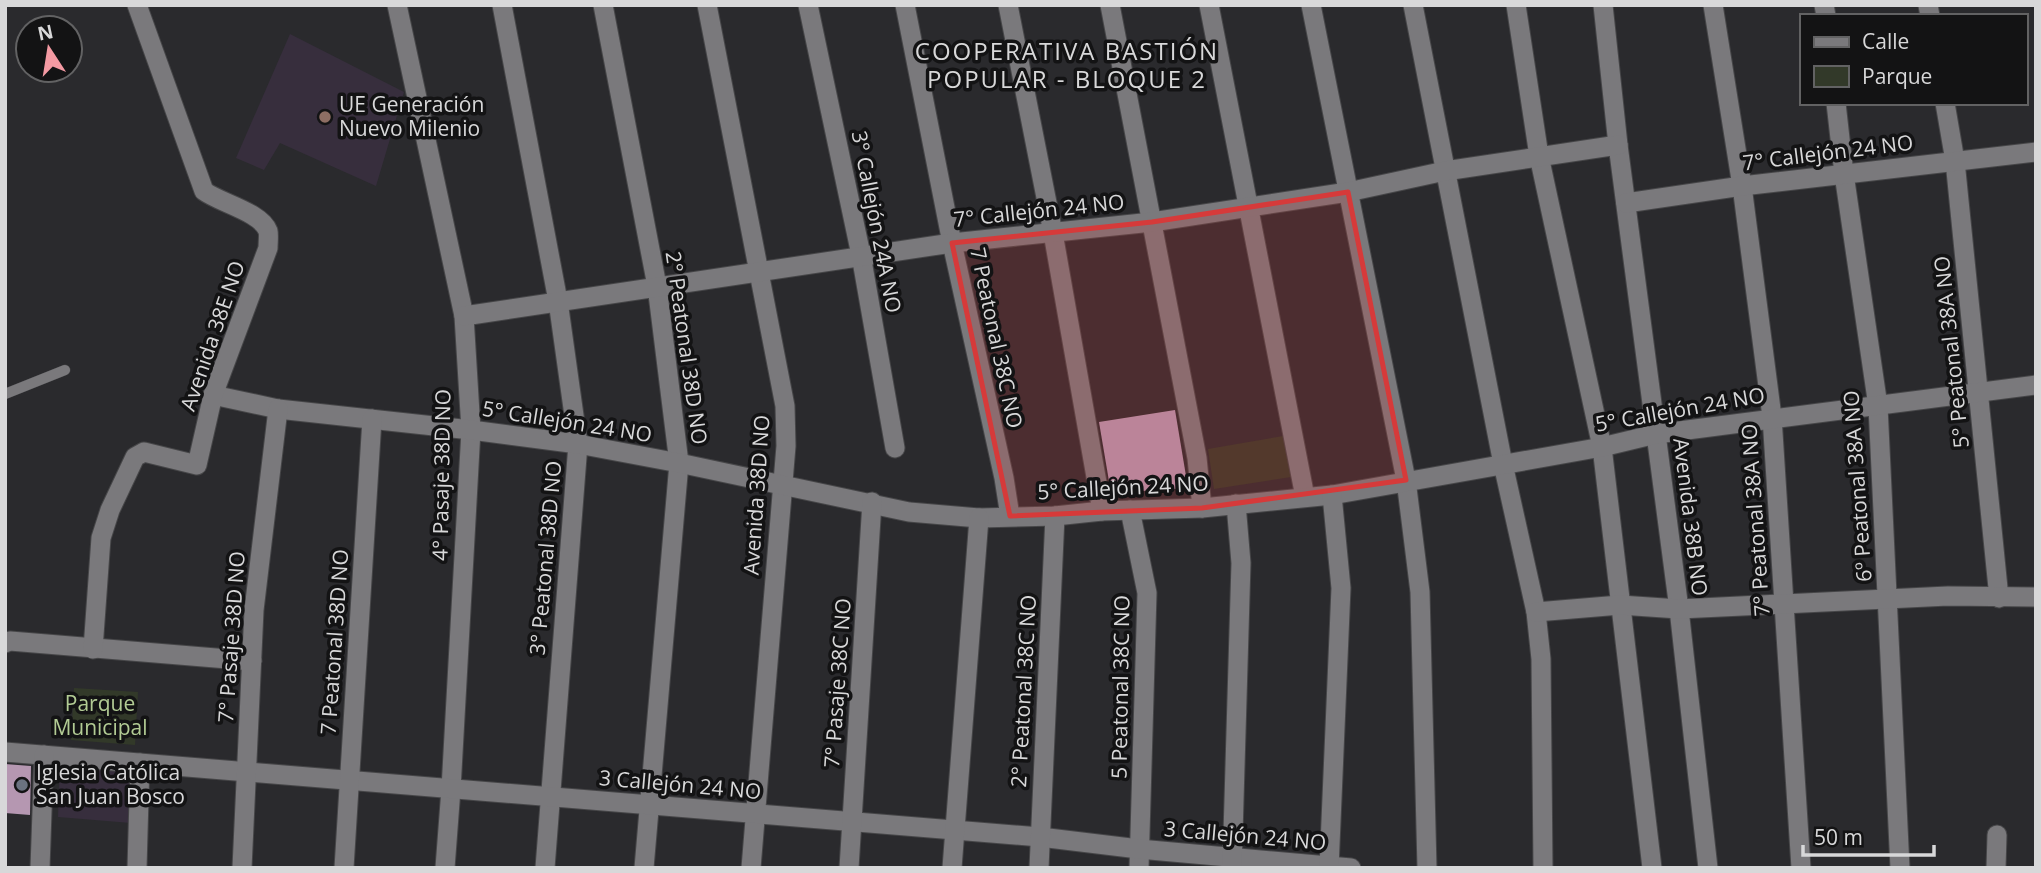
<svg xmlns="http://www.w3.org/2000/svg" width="2041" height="873" viewBox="0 0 2041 873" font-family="'Open Sans',sans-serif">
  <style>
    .education { fill: #372e3d }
    .green { fill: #323929 }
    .building { fill: #b597b1 }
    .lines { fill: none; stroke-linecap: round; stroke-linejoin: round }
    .service-casing { stroke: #464648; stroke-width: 11 }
    .minor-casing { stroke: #464648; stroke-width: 21 }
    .service { stroke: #7a797c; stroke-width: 10 }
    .minor { stroke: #7a797c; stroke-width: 19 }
    .marked { fill: #d63a3a; fill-opacity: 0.2; stroke: #d63a3a; stroke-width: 5; stroke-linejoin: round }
    .education-dot { fill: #8d6e63; stroke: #131314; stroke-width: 2.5 }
    .worship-dot { fill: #6b7280; stroke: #131314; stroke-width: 2.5 }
    .labels { text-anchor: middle; stroke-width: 7; stroke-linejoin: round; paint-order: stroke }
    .poi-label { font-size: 21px; fill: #d8d8d9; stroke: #131314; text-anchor: start }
    .street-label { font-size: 21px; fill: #d8d8d9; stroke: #131314 }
    .park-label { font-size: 21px; fill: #b2cb94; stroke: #131314 }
    .quarter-label { font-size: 24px; letter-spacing: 2px; fill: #d8d8d9; stroke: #131314 }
  </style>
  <rect width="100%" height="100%" fill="#2a2a2d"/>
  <g class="education">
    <polygon points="290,34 404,92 376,186 280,143 264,170 236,158"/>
    <polygon points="60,762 133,766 131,823 58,817"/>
  </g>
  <g class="green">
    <polygon points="1283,436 1291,477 1214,489 1208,449"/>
    <polygon points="74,688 138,692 135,745 71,740"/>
  </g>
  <g class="building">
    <polygon points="1175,410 1188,488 1111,493 1099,422"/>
    <polygon points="5,764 31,766 30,815 5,813"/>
  </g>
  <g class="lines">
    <g class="service-casing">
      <polyline id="service" points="5,394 65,370"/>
    </g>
    <g class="minor-casing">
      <g id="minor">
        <polyline points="397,5 464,316 471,430 451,789 445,868"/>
        <polyline points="502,5 558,301 578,444 545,868"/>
        <polyline points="603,5 657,286 679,463 644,868"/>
        <polyline points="707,5 785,406 786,446 751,868"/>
        <polyline points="808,5 861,255 895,448"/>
        <polyline points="905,5 952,243 1004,478 1010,516"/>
        <polyline points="1008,5 1053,233 1102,511"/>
        <polyline points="1110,5 1197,458 1202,508"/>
        <polyline points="1209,5 1305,497"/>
        <polyline points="1311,5 1406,480 1420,592 1427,868"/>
        <polyline points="1413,5 1503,464 1536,612 1541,659 1543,868"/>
        <polyline points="1516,5 1539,156 1602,447 1652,868"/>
        <polyline points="1603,5 1618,145 1679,609 1708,868"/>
        <polyline points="1713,5 1742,186 1772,417 1801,868"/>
        <polyline points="1824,5 1826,16"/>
        <polyline points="1928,5 1930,16"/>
        <polyline points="1836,103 1844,174 1878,406 1900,868"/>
        <polyline points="1945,103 1955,161 1999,598"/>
        <polyline points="1626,203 1742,186 2036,152"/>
        <polyline points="464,316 952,243 1152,222 1348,192 1445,171 1618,145"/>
        <polyline points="213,395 278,409 471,430 578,444 679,463 909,512 979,518 1055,516 1102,511 1202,508 1332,495 1602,447 1656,434 2036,385"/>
        <polyline points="1130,510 1147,593 1139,868"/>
        <polyline points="1536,612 1620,605 1679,609 1948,596 2036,597"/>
        <polyline points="5,643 10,641 252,661"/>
        <path d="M93,649L101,538L110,510L135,457L144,452L197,465L213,395L268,248C268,243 269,235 268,231C261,212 220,203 204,191L137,5"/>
        <polyline points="5,752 1040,837 1139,849 1351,868"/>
        <polyline points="40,868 44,755"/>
        <polyline points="137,868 140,763"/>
        <polyline points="242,868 254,610 278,409"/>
        <polyline points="344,868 372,419"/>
        <polyline points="849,868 872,502"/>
        <polyline points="952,868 979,518"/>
        <polyline points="1039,868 1055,516"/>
        <polyline points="1232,868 1241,563 1236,504"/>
        <polyline points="1329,868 1341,588 1332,495"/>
        <polyline points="1996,868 1997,835"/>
      </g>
    </g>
    <use href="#service" class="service"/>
    <use href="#minor" class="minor"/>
  </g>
  <path class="marked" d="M1348,192L1406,480L1202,508L1010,516L952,243L1152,222Z"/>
  <circle class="education-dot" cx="325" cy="117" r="7"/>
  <circle class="worship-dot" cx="22" cy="785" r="7"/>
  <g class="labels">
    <g class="poi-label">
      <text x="339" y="112">UE Generación<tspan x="339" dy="24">Nuevo Milenio</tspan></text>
      <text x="36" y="780">Iglesia Católica<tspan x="36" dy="24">San Juan Bosco</tspan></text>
    </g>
    <g class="street-label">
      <text transform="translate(1828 153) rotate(-7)" y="7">7° Callejón 24 NO</text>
      <text transform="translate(1039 211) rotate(-6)" y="7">7° Callejón 24 NO</text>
      <text transform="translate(876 222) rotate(79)" y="7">3° Callejón 24A NO</text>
      <text transform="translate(213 336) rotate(-71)" y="7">Avenida 38E NO</text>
      <text transform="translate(996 338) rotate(78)" y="7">7 Peatonal 38C NO</text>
      <text transform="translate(686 348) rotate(82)" y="7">2° Peatonal 38D NO</text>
      <text transform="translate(1952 352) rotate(-96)" y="7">5° Peatonal 38A NO</text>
      <text transform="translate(1680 410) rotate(-10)" y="7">5° Callejón 24 NO</text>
      <text transform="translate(567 422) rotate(9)" y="7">5° Callejón 24 NO</text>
      <text transform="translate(442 475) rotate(-89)" y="7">4° Pasaje 38D NO</text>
      <text transform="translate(1858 486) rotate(-94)" y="7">6º Peatonal 38A NO</text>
      <text transform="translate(1123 488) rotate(-3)" y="7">5° Callejón 24 NO</text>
      <text transform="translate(757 495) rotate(-86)" y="7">Avenida 38D NO</text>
      <text transform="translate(1690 517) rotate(83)" y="7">Avenida 38B NO</text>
      <text transform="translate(1756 520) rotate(-94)" y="7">7° Peatonal 38A NO</text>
      <text transform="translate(546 558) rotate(-85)" y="7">3° Peatonal 38D NO</text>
      <text transform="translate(232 637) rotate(-86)" y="7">7° Pasaje 38D NO</text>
      <text transform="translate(335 642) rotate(-86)" y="7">7 Peatonal 38D NO</text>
      <text transform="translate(838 683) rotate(-86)" y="7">7° Pasaje 38C NO</text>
      <text transform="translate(1121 687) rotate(-89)" y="7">5 Peatonal 38C NO</text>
      <text transform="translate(1024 691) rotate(-87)" y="7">2° Peatonal 38C NO</text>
      <text transform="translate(680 785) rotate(5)" y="7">3 Callejón 24 NO</text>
      <text transform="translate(1245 836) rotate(5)" y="7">3 Callejón 24 NO</text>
    </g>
    <g class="park-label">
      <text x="100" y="711">Parque<tspan x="100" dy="24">Municipal</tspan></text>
    </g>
    <g class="quarter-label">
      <text x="1067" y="60">COOPERATIVA BASTIÓN<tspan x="1067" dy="28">POPULAR - BLOQUE 2</tspan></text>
    </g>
  </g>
  <rect width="2041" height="873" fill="none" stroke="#d8d8d9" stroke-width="14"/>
  <rect x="1800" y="14" width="228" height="91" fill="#131314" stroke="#626263" stroke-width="2"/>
  <rect x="1814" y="37" width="35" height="10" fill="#7a797c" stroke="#626263" stroke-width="2"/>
  <text x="1862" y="49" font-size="21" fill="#d8d8d9">Calle</text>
  <rect x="1814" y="66" width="35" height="21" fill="#323929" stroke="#626263" stroke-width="2"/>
  <text x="1862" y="84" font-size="21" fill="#d8d8d9">Parque</text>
  <g transform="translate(49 49) rotate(348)"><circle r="33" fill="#131314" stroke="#626263" stroke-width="2"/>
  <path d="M0-5L12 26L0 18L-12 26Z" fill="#f49aa3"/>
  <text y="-10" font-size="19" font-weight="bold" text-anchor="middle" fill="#d8d8d9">N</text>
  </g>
  <path d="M1803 845v10h131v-10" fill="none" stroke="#d8d8d9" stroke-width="3.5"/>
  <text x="1814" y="845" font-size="21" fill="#d8d8d9" stroke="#131314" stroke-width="5" paint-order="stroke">50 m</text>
</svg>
